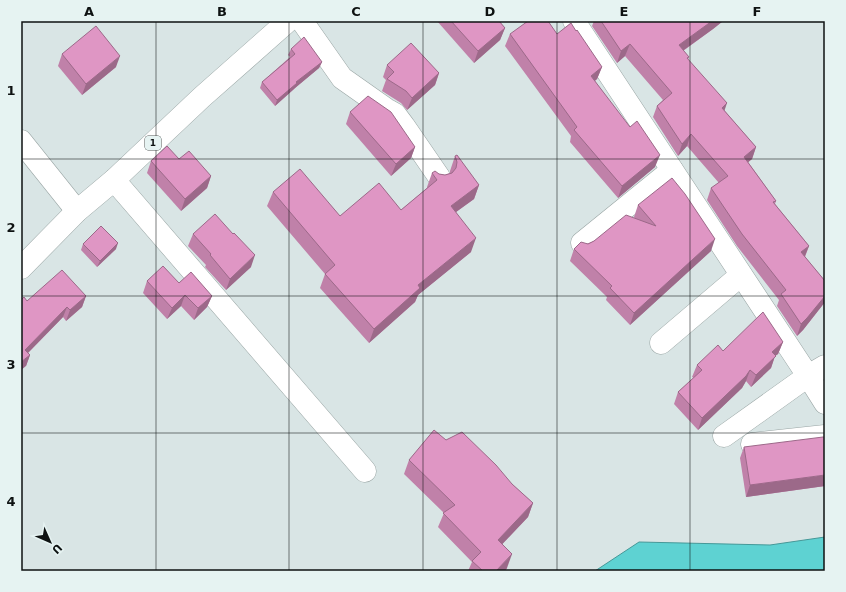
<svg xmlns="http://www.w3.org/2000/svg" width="846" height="592" viewBox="0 0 846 592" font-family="'DejaVu Sans',sans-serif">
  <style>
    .water { fill: #5ed2d2; stroke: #469898 }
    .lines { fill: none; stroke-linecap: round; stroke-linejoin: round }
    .minor-casing { stroke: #99a5a4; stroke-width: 23 }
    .highway-casing { stroke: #99a5a4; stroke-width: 23 }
    .minor { stroke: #fff; stroke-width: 22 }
    .highway { stroke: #fff; stroke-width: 22 }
    .wall { fill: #c081a9 }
    .shaded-wall { fill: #9c6989 }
    .building { fill: #df96c4; stroke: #9c6989 }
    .grid { fill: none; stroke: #0e1212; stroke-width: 1; stroke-opacity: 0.55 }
    .labels { text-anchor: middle; stroke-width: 4; stroke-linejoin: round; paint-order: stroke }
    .shield { fill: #e6f3f2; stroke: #4f5655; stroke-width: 1 }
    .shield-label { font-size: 9px; font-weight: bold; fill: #0e1212 }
    .neatline { fill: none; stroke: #0e1212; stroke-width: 1.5 }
    .grid-label { font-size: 13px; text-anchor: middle; font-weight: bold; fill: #0e1212 }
  </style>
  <rect width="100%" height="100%" fill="#d9e5e5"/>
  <polygon class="water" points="825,537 825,571 595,571 639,542 770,545"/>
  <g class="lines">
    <g class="minor-casing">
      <g id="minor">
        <polyline points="302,21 342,78 386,109 395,114 404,126 439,177"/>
        <polyline points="574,21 808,376 825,403"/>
        <polyline points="21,141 77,211"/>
        <polyline points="114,180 365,471"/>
        <polyline points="582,243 672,170"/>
        <polyline points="661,343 741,275"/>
        <polyline points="724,436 808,376 825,366"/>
        <polyline points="752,444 825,436"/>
      </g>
    </g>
    <g class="highway-casing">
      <polyline id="highway" points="21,268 77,211 114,180 202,97 288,21"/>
    </g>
    <use href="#minor" class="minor"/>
    <use href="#highway" class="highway"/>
  </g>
  <g class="wall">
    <polygon points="437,21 499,21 505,28 500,40 474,63"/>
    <polygon points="594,21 723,21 713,29 683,51 689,57 688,60 724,110 756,147 752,159 748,162 776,201 775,204 809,246 805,257 825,281 825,302 803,330 797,336 777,306 779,300 737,246 707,200 711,188 719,183 687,146 678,156 653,117 657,106 663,100 625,56 617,63 592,26"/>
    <polygon points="510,34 602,67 597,79 595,81 655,167 618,198 570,142 571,136 505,46"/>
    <polygon points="291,49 322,62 319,68 295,88 294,89 275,106 260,88 262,82 290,57 288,55"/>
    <polygon points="62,54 116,67 82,95 58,66"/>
    <polygon points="387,65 439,73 435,85 407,110 401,103 382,91 386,80 383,77"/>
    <polygon points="350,112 415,147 411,158 391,176 346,124"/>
    <polygon points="455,156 479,185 474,199 456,212 471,252 418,295 415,302 369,343 320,288 325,274 267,206 273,192 340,216 401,210 427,188 427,187 432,173 445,175 450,173 450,171"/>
    <polygon points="179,159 211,176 207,188 181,211 147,173 151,161"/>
    <polygon points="638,205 711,251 630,325 606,300 607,297 570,261 574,249 594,241 635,219 634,217"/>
    <polygon points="193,234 251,267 226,290 205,267 206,265 188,246"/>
    <polygon points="83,244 116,249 97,267 81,250"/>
    <polygon points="147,281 179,283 212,296 207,307 194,320 181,306 167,319 143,293"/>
    <polygon points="86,296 82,307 66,321 63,317 28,353 30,355 26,366 27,301"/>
    <polygon points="783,342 778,354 775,356 771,368 751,387 746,381 742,388 698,430 674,404 678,392 694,378 692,377 697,365 723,351"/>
    <polygon points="446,440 512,484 533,503 528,517 502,544 507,568 505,571 468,571 472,562 438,527 444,513 404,474 409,460"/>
    <polygon points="744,447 825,486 746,497 740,458"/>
  </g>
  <g class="shaded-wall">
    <polygon points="712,21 723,21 713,29 674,57 679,45"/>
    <polygon points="505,28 500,40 474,63 478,51"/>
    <polygon points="630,44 625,56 617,63 621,51"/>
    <polygon points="120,56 116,67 82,95 86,84"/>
    <polygon points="322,62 319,68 295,88 294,89 275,106 277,100 296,82"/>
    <polygon points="602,67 597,79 587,87 591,76"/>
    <polygon points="439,73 435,85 407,110 412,98"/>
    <polygon points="727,103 723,115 722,108"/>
    <polygon points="691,134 687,146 678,156 682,144"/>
    <polygon points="415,147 411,158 391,176 396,164"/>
    <polygon points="756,147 752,159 740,169 744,157"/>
    <polygon points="660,155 655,167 618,198 622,186"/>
    <polygon points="211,176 207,188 181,211 185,199"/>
    <polygon points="479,185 474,199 445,220 451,206"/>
    <polygon points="476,238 471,252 418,295 415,302 369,343 374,329 418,285"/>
    <polygon points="715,239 711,251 630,325 634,313"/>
    <polygon points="118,243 116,249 97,267 100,261"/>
    <polygon points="809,246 804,258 801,252"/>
    <polygon points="255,255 251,267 226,290 230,279"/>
    <polygon points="185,295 181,306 167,319 172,308"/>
    <polygon points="86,296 82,307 66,321 70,310"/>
    <polygon points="212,296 207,307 194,320 198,308"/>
    <polygon points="825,296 825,302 803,330 797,336 801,324"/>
    <polygon points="67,307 63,317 21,360 25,350"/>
    <polygon points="783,342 778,354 775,356 771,368 751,387 756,375 772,352"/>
    <polygon points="30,355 26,366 21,370 21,362"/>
    <polygon points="750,370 746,381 742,388 698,430 702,418"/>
    <polygon points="825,475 825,486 746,497 750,485"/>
    <polygon points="533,503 528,517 493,554 498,540"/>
    <polygon points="512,554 507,568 505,571 496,571"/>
  </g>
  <g class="building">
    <polygon points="451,21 499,21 505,28 478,51"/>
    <polygon points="528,21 548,21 557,34 571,23 576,31 577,30 602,67 591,76 630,127 637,121 660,155 622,186 574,130 577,127 510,34"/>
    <polygon points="601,21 712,21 679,45 689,57 687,58 727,103 722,108 756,147 744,157 776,201 773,202 809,246 801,252 825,281 825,296 807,318 801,324 781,294 786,290 742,234 711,188 728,176 691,134 682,144 657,106 672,93 630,44 621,51"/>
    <polygon points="96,26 120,56 86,84 62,54"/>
    <polygon points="304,37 322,62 296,82 297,83 277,100 262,82 295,54 291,49"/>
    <polygon points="411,43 439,73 412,98 406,91 387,79 394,72 387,65"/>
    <polygon points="368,96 391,112 415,147 396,164 350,112"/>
    <polygon points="167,146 179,159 189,151 211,176 185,199 151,161"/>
    <polygon points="457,155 479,185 451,206 476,238 418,285 420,288 374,329 325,274 335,265 273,192 300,169 340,216 379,183 401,210 437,180 432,173 435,171 439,174 445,175 452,173 456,168 457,162 455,156"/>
    <polygon points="672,178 685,194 715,239 634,313 610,288 612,286 574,249 581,242 588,244 594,241 626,215 656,226 638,205"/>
    <polygon points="215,214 233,234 234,233 255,255 230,279 210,255 211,254 193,234"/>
    <polygon points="101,226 118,243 100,261 83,244"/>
    <polygon points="163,266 179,283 191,272 212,296 198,308 185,295 172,308 147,281"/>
    <polygon points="62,270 86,296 70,310 67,307 25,350 30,355 21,362 21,300 24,297 27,301"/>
    <polygon points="763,312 783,342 772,352 776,356 756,375 750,370 746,376 702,418 678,392 702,370 697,365 718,345 723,351"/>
    <polygon points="434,430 446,440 462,432 496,465 512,484 533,503 498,540 512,554 496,571 483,571 472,561 481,552 443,513 455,505 409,460"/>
    <polygon points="823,437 825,437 825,475 750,485 744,447"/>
  </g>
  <path class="grid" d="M156,21V571M289,21V571M423,21V571M557,21V571M690,21V571M21,159H825M21,296H825M21,433H825"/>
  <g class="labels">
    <rect class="shield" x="145" y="136" width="16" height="14" rx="3"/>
    <g class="shield-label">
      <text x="153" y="146">1</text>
    </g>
  </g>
  <rect width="846" height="592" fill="none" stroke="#e6f3f2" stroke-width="44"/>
  <g transform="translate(50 542) rotate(135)" stroke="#e6f3f2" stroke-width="3" paint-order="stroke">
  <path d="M0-3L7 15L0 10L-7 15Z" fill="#0e1212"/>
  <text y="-6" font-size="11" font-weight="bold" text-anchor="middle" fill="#0e1212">U</text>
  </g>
  <rect x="22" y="22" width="802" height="548" class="neatline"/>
  <g class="grid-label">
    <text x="89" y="16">A</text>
    <text x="222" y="16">B</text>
    <text x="356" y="16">C</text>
    <text x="490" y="16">D</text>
    <text x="624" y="16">E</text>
    <text x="757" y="16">F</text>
    <text x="11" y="95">1</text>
    <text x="11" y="232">2</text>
    <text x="11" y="369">3</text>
    <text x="11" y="506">4</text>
  </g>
</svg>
